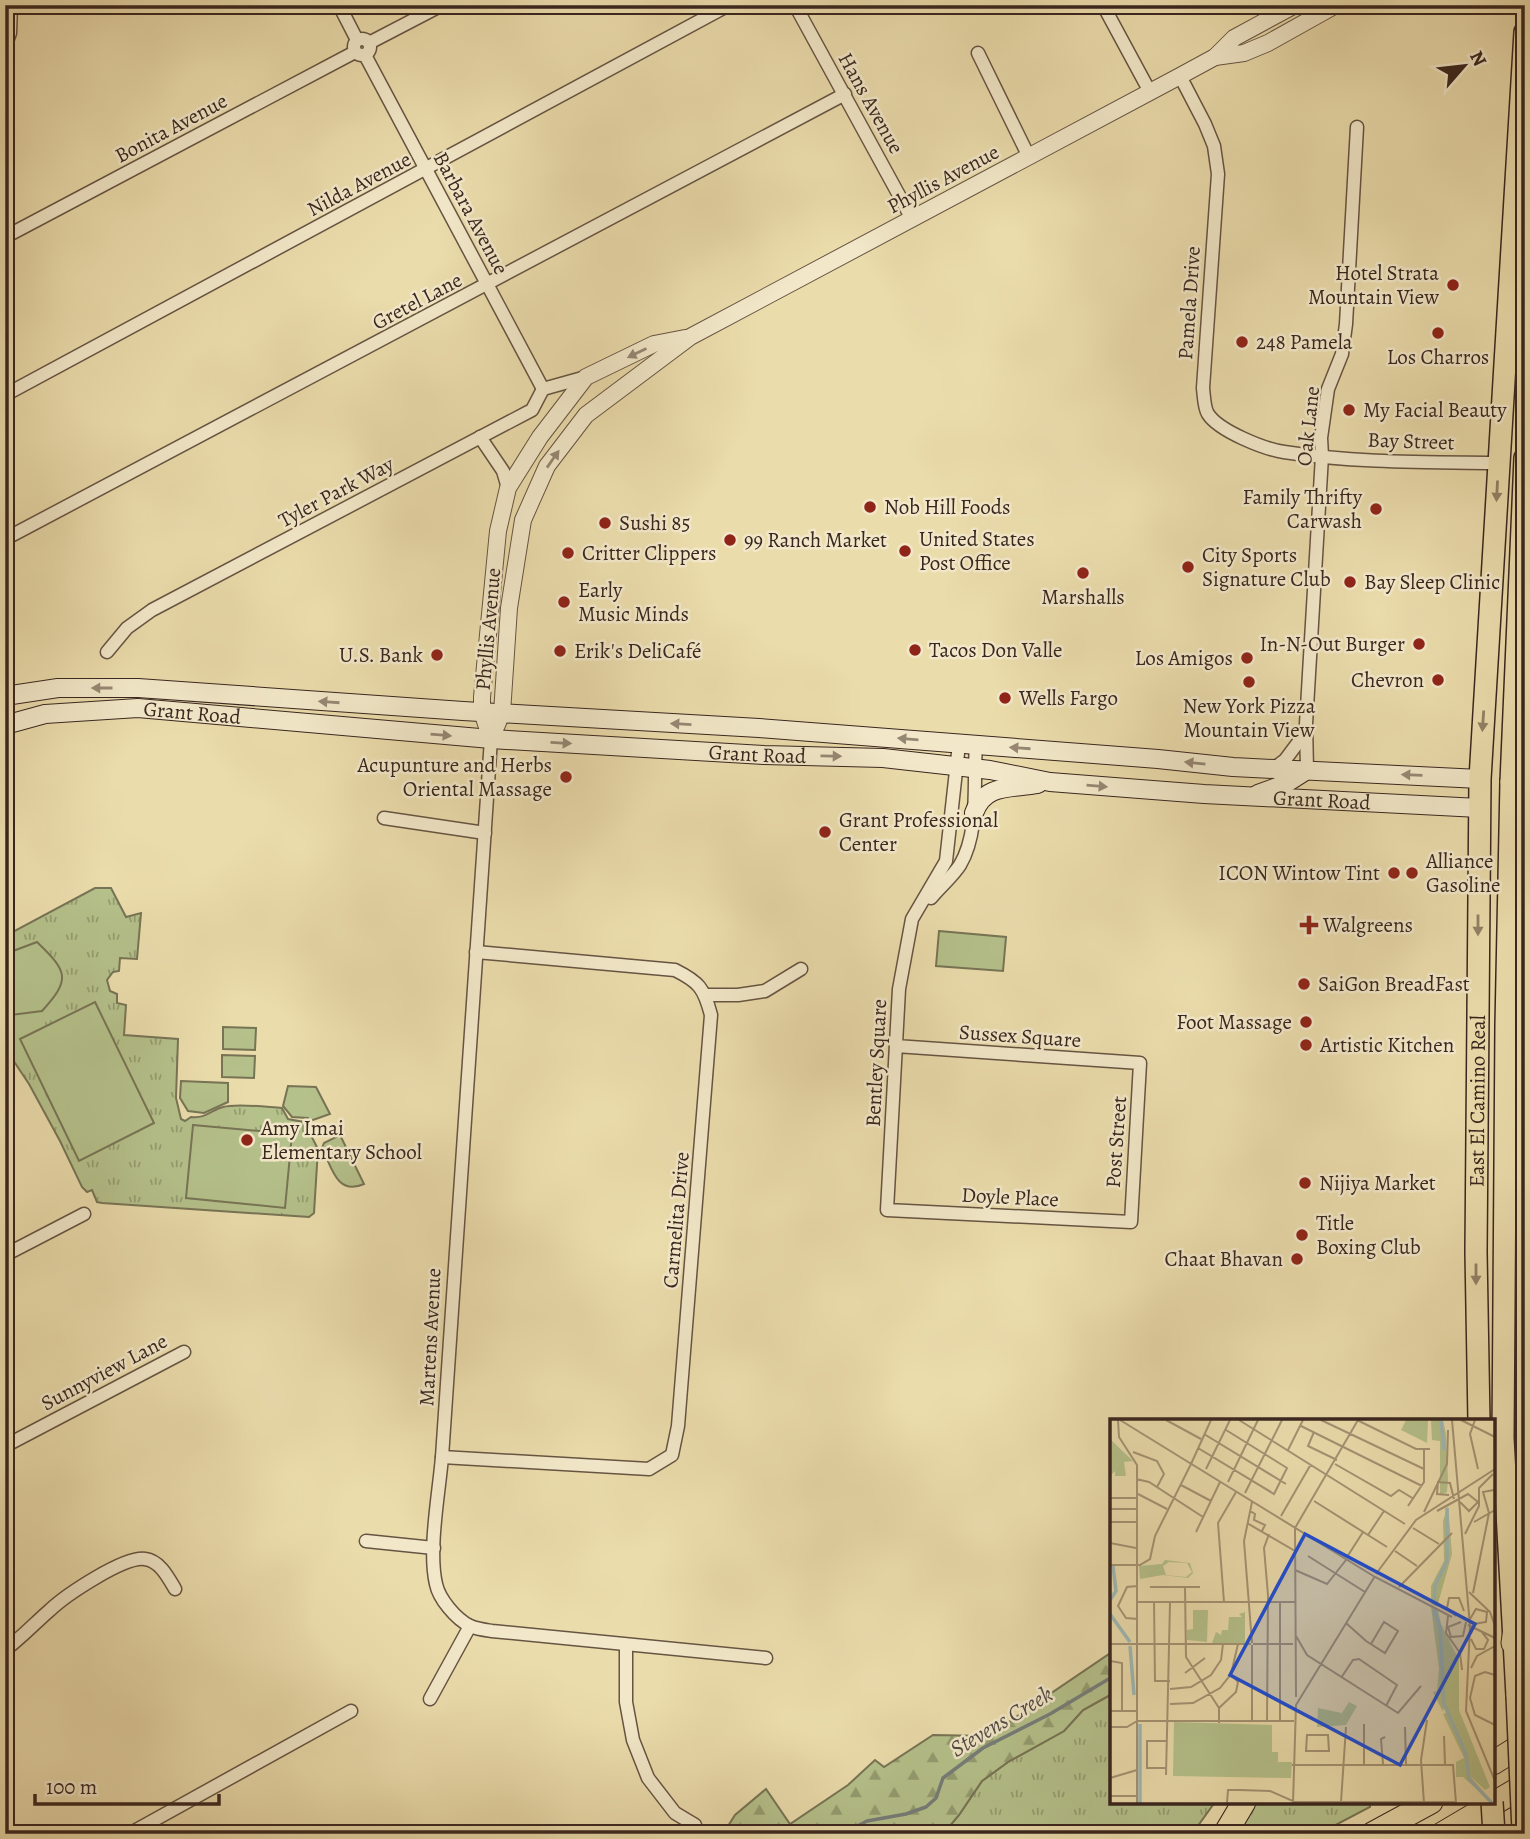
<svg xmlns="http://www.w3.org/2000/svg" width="1530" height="1839" viewBox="0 0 1530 1839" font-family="Alegreya,serif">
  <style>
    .grass { fill: url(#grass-tufts); stroke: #777455; stroke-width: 2 }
    .forest { fill: url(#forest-firs); stroke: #777455; stroke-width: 2 }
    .park { fill: #b5c18b; stroke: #777455; stroke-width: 2 }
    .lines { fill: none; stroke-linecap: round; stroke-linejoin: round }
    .stream { stroke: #767e7a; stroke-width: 3.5 }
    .minor-casing { stroke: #665442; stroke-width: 15 }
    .tertiary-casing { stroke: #665442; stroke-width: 18 }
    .secondary-casing { stroke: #39261f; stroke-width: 20 }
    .primary-casing { stroke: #39261f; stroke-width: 24 }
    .trunk-casing { stroke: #39261f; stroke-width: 24 }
    .motorway-casing { stroke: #39261f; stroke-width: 25 }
    .minor { stroke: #f2e8c9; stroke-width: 12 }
    .tertiary { stroke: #f2e8c9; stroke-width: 16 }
    .secondary { stroke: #f2e8c9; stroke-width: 18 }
    .primary { stroke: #ebdcac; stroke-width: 21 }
    .trunk { stroke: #ebdcac; stroke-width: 21 }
    .motorway { stroke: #ebdcac; stroke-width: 23 }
    .primary-bridge-casing { stroke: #39261f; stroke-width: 24; stroke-linecap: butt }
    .primary-bridge { stroke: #ebdcac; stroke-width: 21 }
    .oneway { fill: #968774 }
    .oneway2 { fill: #928166 }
    .poi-dot { fill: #8f2418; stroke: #f2e8c9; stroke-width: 2.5 }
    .labels { text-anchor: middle; stroke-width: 5; stroke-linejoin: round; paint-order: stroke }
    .street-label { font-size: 21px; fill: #39261f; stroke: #f2e8c9 }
    .poi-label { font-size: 21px; fill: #39261f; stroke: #f2e8c9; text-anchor: start }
    .water-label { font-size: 23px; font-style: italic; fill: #524b45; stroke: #f2e8c9 }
    .inset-river { fill: none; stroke: #9eb9b6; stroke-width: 3.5 }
    .inset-road { fill: none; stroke: #a49374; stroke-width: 2 }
    .view { fill: #1d4ed8; fill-opacity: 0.15; stroke: #1d4ed8; stroke-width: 3.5 }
    .inset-edge { fill: none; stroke: #39261f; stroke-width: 3.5 }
  </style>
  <defs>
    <pattern id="grass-tufts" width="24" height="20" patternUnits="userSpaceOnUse" patternTransform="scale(1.75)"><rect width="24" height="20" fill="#b5c18b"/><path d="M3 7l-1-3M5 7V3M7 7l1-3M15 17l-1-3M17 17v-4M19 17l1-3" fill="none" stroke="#949d71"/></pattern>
    <pattern id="forest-firs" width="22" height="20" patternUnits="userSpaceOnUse" patternTransform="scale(1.75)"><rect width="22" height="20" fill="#b5c18b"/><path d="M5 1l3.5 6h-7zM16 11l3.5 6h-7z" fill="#949d71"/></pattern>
  </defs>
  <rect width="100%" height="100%" fill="#ebdcac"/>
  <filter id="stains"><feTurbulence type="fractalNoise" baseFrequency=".00286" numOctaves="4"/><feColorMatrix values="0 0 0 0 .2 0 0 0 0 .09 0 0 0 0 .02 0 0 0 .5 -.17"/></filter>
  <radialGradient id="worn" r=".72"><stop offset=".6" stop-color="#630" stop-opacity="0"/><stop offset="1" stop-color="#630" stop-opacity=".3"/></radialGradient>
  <g class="grass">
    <path d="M95,888H111L126,917L141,913L137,959L120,958L119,971L113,972L107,980L110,991L117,994V1003L126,1005L124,1035L178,1039L176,1098L181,1119L185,1121L191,1117C206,1119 211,1110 223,1107C237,1103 266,1107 282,1108L288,1119L304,1122L318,1149L314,1213L309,1217L102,1203L97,1202L92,1190L87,1192L82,1187L60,1141L29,1084L5,1048V936Z"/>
    <polygon points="1112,1694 1112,1802 1215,1802 1192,1834 943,1834 959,1815 982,1781 1008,1762 1064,1731 1083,1710"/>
    <polygon points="1251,1802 1370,1802 1370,1807 1328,1829 1303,1830 1295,1834 1232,1834"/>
  </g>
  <g class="forest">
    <polygon points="1525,1364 1525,1430 1503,1438 1504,1372"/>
    <polygon points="1112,1652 1112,1694 1083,1710 1064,1731 1008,1762 982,1781 959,1815 943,1834 896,1834 888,1831 882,1834 723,1834 735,1815 766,1789 790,1824 848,1785 875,1760 884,1767 933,1735 988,1736"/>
  </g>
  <g class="park">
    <polygon points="939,931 1006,937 1003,971 936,966"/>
    <path d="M37,942C68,972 71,979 42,1011L11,1015L5,1002V954Z"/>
    <polygon points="95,1002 154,1123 79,1161 20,1039"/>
    <polygon points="223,1027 256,1028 255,1050 223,1049"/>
    <polygon points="222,1055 255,1056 254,1078 222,1077"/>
    <polygon points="181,1081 228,1083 228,1102 204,1113 188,1111 180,1098"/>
    <polygon points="288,1086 316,1087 330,1114 310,1121 308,1118 292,1117 283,1106"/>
    <polygon points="193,1125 292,1134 285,1208 186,1198"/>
    <path d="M340,1135L364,1184C337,1196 332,1168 322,1148L324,1143Z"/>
  </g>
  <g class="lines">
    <g class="stream">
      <polyline points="1510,1407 1525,1399"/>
      <polyline points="842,1834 867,1821 906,1814 926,1807 936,1798 943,1778 983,1748 1050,1714 1112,1677"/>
    </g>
    <g class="minor-casing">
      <g id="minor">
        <polyline points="339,5 357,40"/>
        <polyline points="795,5 912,219"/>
        <polyline points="1103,5 1150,92"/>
        <circle cx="362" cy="47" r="8"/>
        <polyline points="369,43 442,5"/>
        <polyline points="5,47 10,33 11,5"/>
        <polyline points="978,53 1029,157"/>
        <polyline points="365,55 543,389"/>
        <path d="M1180,76L1205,124L1214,146L1218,174L1203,388C1204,396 1204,408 1208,414C1219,431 1264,449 1284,452C1354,463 1428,462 1499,463"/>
        <polyline points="5,237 355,52"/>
        <polyline points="543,389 586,377"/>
        <polyline points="5,395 729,5"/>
        <polyline points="480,437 503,471 508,488"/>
        <polyline points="5,539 845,94"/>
        <polyline points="107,652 127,628 152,610 532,410 543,389"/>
        <path d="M491,739L442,1457C439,1493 428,1550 436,1584C439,1599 456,1619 470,1626C477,1629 485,1630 492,1631L766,1658"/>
        <polyline points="1273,769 1285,760 1306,732"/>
        <polyline points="1307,770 1306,724 1322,456 1321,438 1328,389 1342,354 1346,324 1357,127"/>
        <polyline points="384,818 485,833"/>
        <path d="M931,898C940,887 953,876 960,865C980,831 973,783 976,745"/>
        <polyline points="706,995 738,995 765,991 801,969"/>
        <polyline points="1506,1025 1525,1034"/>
        <polyline points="896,1046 1140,1063 1131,1222 887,1210 899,989 912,919 946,861 959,744"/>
        <polyline points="1505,1065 1525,1058"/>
        <polyline points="5,1255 84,1214"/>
        <polyline points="5,1446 184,1352"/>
        <path d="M442,1457L649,1469L672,1455L678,1426L711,1015C704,988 699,982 675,970L476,952"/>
        <polyline points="366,1541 434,1548"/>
        <polyline points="626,1645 626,1702 633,1740 648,1778 675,1813 695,1825"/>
        <path d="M5,1650C21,1638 35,1623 50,1610C66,1595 124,1556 145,1559C160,1561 168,1577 175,1589"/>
        <polyline points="430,1699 470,1626"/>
        <polyline points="5,1830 7,1834"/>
        <polyline points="129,1834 351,1711"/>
      </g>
    </g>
    <g class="tertiary-casing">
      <g id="tertiary">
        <polyline points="1215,57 1244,53 1268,43 1336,5"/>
        <polyline points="491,739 502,713 509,608 523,520 547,466 586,415 690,337 1180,76 1215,57 1234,38 1295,5"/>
        <polyline points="491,739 482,712 482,697 498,531 508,488 540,437 586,377 654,344 685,338"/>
      </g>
    </g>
    <g class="secondary-casing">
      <g id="secondary">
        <polyline points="5,696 58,688 138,688 463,711 759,728 1158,759 1233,767 1480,779"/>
        <path id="s1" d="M5,725L45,714L138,708L491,739L764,755L883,758L990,770L1050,782L1204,794L1479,808"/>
        <polyline points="1258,794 1285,784 1307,770"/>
        <path d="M974,813C985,783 1011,789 1038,784"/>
      </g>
    </g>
    <g class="primary-casing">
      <g id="primary">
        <path id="s2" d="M1479,1421L1476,1252L1480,779L1525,32"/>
        <polyline points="1517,1696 1503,1438 1506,1025 1511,782 1525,458"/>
      </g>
    </g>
    <g class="trunk-casing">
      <g id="trunk">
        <polyline points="1511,782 1525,784"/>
        <polyline points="1511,812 1525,813"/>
      </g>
    </g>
    <g class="motorway-casing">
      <g id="motorway">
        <polyline points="1513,1643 1525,1559"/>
        <polyline points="1493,1763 1525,1743"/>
        <polyline points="1225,1834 1244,1802"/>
        <polyline points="1372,1834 1431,1802"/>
        <polyline points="1442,1834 1525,1785"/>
      </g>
    </g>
    <use href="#minor" class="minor"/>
    <use href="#tertiary" class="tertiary"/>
    <use href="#secondary" class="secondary"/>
    <use href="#primary" class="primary"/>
    <use href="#trunk" class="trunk"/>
    <use href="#motorway" class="motorway"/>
    <g class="primary-bridge-casing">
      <g id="primary-bridge">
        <polyline points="1517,1696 1523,1831"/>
        <polyline points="1492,1802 1494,1834"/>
      </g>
    </g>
    <use href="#primary-bridge" class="primary-bridge"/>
  </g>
  <defs><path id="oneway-solid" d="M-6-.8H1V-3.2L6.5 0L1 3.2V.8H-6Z" transform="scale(1.75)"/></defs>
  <g class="oneway">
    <use href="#oneway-solid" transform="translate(637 353) rotate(154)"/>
    <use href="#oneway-solid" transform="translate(553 459) rotate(-55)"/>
    <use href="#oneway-solid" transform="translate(102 688) rotate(-180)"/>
    <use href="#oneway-solid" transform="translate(329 702) rotate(-176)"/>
    <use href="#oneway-solid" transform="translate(681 724) rotate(-177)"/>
    <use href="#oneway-solid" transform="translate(441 735) rotate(5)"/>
    <use href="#oneway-solid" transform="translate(908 739) rotate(-175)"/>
    <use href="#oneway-solid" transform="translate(561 743) rotate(3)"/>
    <use href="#oneway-solid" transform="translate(1020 748) rotate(-176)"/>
    <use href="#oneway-solid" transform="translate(831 756) rotate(1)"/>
    <use href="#oneway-solid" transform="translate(1195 763) rotate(-174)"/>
    <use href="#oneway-solid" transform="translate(1412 775) rotate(-178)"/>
    <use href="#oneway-solid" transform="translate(1097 786) rotate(5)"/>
  </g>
  <g class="oneway2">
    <use href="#oneway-solid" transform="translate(1497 491) rotate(93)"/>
    <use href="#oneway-solid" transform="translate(1483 721) rotate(94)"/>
    <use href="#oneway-solid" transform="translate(1478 925) rotate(90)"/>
    <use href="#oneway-solid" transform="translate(1476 1274) rotate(90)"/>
  </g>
  <g class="poi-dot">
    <circle cx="1453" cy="285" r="7"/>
    <circle cx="1438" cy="333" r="7"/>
    <circle cx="1242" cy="342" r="7"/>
    <circle cx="1349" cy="410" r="7"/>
    <circle cx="870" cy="507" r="7"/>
    <circle cx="1376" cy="509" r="7"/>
    <circle cx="605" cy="523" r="7"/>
    <circle cx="730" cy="540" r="7"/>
    <circle cx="905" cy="551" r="7"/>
    <circle cx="568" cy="553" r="7"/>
    <circle cx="1188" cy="567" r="7"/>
    <circle cx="1083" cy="573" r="7"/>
    <circle cx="1350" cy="582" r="7"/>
    <circle cx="564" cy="602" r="7"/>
    <circle cx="1419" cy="644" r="7"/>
    <circle cx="915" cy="650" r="7"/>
    <circle cx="560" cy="651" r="7"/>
    <circle cx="437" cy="655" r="7"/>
    <circle cx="1247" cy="658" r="7"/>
    <circle cx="1438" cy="680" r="7"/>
    <circle cx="1249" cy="682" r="7"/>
    <circle cx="1005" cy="698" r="7"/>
    <circle cx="566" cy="777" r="7"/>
    <circle cx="825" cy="832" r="7"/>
    <circle cx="1394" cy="873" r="7"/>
    <circle cx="1412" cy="873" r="7"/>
    <path d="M1305.5 914.5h7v7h7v7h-7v7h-7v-7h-7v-7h7z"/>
    <circle cx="1304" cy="984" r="7"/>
    <circle cx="1306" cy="1022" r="7"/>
    <circle cx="1306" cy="1045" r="7"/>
    <circle cx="247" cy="1140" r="7"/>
    <circle cx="1305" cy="1183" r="7"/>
    <circle cx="1302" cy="1235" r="7"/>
    <circle cx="1297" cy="1259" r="7"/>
  </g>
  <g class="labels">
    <g class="street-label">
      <text transform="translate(871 103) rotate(61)" y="7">Hans Avenue</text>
      <text transform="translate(171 128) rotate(-28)" y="7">Bonita Avenue</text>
      <text transform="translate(943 179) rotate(-28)" y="7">Phyllis Avenue</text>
      <text transform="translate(359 184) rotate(-28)" y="7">Nilda Avenue</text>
      <text transform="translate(471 213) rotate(62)" y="7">Barbara Avenue</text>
      <text transform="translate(417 301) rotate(-28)" y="7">Gretel Lane</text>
      <text transform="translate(1189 303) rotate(-86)" y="7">Pamela Drive</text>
      <text transform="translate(1308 426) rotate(-84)" y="7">Oak Lane</text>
      <text transform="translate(1411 441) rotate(2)" y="7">Bay Street</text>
      <text transform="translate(336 492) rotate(-28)" y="7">Tyler Park Way</text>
      <text transform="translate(488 629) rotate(-85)" y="7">Phyllis Avenue</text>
      <text dy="7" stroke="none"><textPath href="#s1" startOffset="189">Grant Road</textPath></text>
      <text dy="7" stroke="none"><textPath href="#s1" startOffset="756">Grant Road</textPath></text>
      <text dy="7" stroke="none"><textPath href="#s1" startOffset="1323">Grant Road</textPath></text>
      <text transform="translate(1020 1036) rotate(4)" y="7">Sussex Square</text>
      <text transform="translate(876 1063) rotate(-87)" y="7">Bentley Square</text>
      <text dy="7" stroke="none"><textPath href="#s2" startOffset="320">East El Camino Real</textPath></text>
      <text transform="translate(1116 1142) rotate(-86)" y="7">Post Street</text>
      <text transform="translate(1010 1197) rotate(3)" y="7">Doyle Place</text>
      <text transform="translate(676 1220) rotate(-85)" y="7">Carmelita Drive</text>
      <text transform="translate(430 1337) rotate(-87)" y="7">Martens Avenue</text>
      <text transform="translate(104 1372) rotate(-28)" y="7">Sunnyview Lane</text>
    </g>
    <g class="poi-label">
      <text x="1439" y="280" text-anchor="end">Hotel Strata<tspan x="1439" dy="24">Mountain View</tspan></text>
      <text x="1256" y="349">248 Pamela</text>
      <text x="1438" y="364" text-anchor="middle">Los Charros</text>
      <text x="1363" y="417">My Facial Beauty</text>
      <text x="1362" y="504" text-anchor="end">Family Thrifty<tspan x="1362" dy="24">Carwash</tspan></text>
      <text x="884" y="514">Nob Hill Foods</text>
      <text x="619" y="530">Sushi 85</text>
      <text x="919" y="546">United States<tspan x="919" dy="24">Post Office</tspan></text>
      <text x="744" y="547">99 Ranch Market</text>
      <text x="582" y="560">Critter Clippers</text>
      <text x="1202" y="562">City Sports<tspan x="1202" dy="24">Signature Club</tspan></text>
      <text x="1364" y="589">Bay Sleep Clinic</text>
      <text x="578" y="597">Early<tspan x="578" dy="24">Music Minds</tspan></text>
      <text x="1083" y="604" text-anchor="middle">Marshalls</text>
      <text x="1405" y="651" text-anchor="end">In-N-Out Burger</text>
      <text x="929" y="657">Tacos Don Valle</text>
      <text x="574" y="658">Erik's DeliCafé</text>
      <text x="423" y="662" text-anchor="end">U.S. Bank</text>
      <text x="1233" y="665" text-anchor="end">Los Amigos</text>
      <text x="1424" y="687" text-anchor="end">Chevron</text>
      <text x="1019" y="705">Wells Fargo</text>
      <text x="1249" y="713" text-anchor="middle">New York Pizza<tspan x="1249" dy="24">Mountain View</tspan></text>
      <text x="552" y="772" text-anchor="end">Acupunture and Herbs<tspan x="552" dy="24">Oriental Massage</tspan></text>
      <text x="839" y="827">Grant Professional<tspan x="839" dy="24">Center</tspan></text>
      <text x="1426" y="868">Alliance<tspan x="1426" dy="24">Gasoline</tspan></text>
      <text x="1380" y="880" text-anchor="end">ICON Wintow Tint</text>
      <text x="1323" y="932">Walgreens</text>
      <text x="1318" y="991">SaiGon BreadFast</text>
      <text x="1292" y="1029" text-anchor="end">Foot Massage</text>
      <text x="1320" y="1052">Artistic Kitchen</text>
      <text x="261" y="1135">Amy Imai<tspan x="261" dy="24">Elementary School</tspan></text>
      <text x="1319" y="1190">Nijiya Market</text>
      <text x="1316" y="1230">Title<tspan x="1316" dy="24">Boxing Club</tspan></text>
      <text x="1283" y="1266" text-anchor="end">Chaat Bhavan</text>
    </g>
    <g class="water-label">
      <text transform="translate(1001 1721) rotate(-31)" y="8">Stevens Creek</text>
    </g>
  </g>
  <g transform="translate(1110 1419)">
    <rect width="385" height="385" fill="#ebdcac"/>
    <path d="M331,205L349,241V291L380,368L375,371L360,357L356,331L334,285ZM239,283L247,287L236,306L207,308L208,289L232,294Z" fill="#b5c18b"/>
    <path d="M321,1H333L336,15L338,60L337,73L330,76V22L322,21ZM338,86L342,135L327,188L321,185V167L334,142L333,102ZM321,188L328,191L331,205L333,268H338L333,293L323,273L327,272L329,250ZM338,293L360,339V357L383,384L353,358H346V343L354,339L333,295Z" fill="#b5c18b"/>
    <path d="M296,1H318L317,24L291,11ZM0,20L23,42L14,43L16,57H5V52L0,57ZM55,141L80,144L83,154L78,159L53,156L30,160L29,147L52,145ZM59,143L77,144L82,153L76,158L56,156L53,147ZM83,191H98L97,223L77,221V211L83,210ZM135,193V224H102L106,213L111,216L112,211H118L119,198H132L129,195ZM64,303L162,306V333H168V343H182L181,359L63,357Z" fill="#b5c18b" fill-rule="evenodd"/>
    <path class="inset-river" d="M331,1L334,31M0,181L6,172L3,147M324,185L325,167L337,142V89M324,191L330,208L334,285L356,335L359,360L382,384M0,195L20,223M20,227L24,276M30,384V305"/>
    <path class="inset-road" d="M8,1L9,18L27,46V302M10,1L265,158L342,198M56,1L91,20M129,1L295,105M211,1L314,50M247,1L306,30H320M342,1L360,207L356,292L385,362M351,1L385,18M365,1L360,15L368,50M191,7L312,67M204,13L198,27L227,41M94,15L176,65M88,29L164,75L177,49L116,11M178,31L193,1M23,33L47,42L54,55L47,68M81,45L101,1M225,45L281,77L289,71L304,80M96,50L120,1M26,60L39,63L93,98M118,63L148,1M71,66L101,82M135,74L172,1M28,75L57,90M339,76L327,75L328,63L340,64L344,80M0,79H26M204,82L277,128M142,83L134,122L142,224M298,87L314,63V30M0,90H26M140,92L145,95L144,101L155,106L152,112M327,92L358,75L368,83L359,92L350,83M314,93L337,45L338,11M171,97L201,45M0,103H27M364,103L385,91M137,104L185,132M303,109L329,125M86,113L110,63M355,115L369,87V69L383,55M258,116L274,92M0,124L26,129M285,132L307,147M198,137L255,173M237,138L253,113M0,146H30L40,140L45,117L81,45M185,151L217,165L236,141M266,155L306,101L385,50M27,167L17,168L8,187L16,199L28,200M40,168H90M75,168L76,238L109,289V304M289,168L342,114M359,173L380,193L385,207M363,174L379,94L373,73L384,71M28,183H185M44,183L45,262H60M114,183L108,104L126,73M338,197L336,214L350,234L352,251M346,197L337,189L339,179H349L354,192M360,200L366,190L377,193L376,203L364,205M351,203L338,208L341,218L353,217L356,203M236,204L256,222L275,234L288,212L274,203L261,225M358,206L385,219M186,217L197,236L288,294L311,267M361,220L366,230H374L378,221L371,212M0,225H141M143,225H183M0,242L12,244V292M361,249L367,237L385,227M75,254L95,239M385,256L375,253L365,257L360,279L365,296L385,306M231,259L243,241L249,240L287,266L276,287M60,270L81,268L101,256L111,241L113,225M186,278L185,109L248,1M60,285L83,284L110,269L121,255L128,225M109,289L126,273L128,263L121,255M0,292H27M27,302V384M27,302H184M142,302V226M157,302L158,176L154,129L159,115M170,302V183M0,308H17L27,302M295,308L296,345M197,316H218L219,332H196ZM334,317L335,345M273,345L271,320L275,318M182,346H343L346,384M254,346V305M56,349H37V322H56M56,356L60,184M0,359L27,351M0,377H27M231,383L236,308M117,384L118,371H130L160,372L185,383H346M183,384L186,286L265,157M314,384L311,341L317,301"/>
    <path class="view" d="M195,115L365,205L290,346L120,256Z"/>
    <rect width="385" height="385" class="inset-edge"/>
  </g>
  <rect width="1530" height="1839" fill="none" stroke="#ebdcac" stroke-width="28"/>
  <rect x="7" y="7" width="1516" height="1825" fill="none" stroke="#39261f" stroke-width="3.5"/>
  <rect x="14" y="14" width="1502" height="1811" fill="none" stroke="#39261f" stroke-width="2"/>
  <g transform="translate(1464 66) rotate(62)" stroke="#f2e8c9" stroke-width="5" paint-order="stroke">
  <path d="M0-5L12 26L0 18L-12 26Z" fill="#39261f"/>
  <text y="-10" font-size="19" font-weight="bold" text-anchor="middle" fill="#39261f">N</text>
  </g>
  <path d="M35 1794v10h184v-10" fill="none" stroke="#39261f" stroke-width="3.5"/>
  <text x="46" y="1794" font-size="21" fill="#39261f" stroke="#f2e8c9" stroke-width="5" paint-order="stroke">100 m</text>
  <rect width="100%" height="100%" filter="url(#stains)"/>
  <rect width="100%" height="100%" fill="url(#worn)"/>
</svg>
